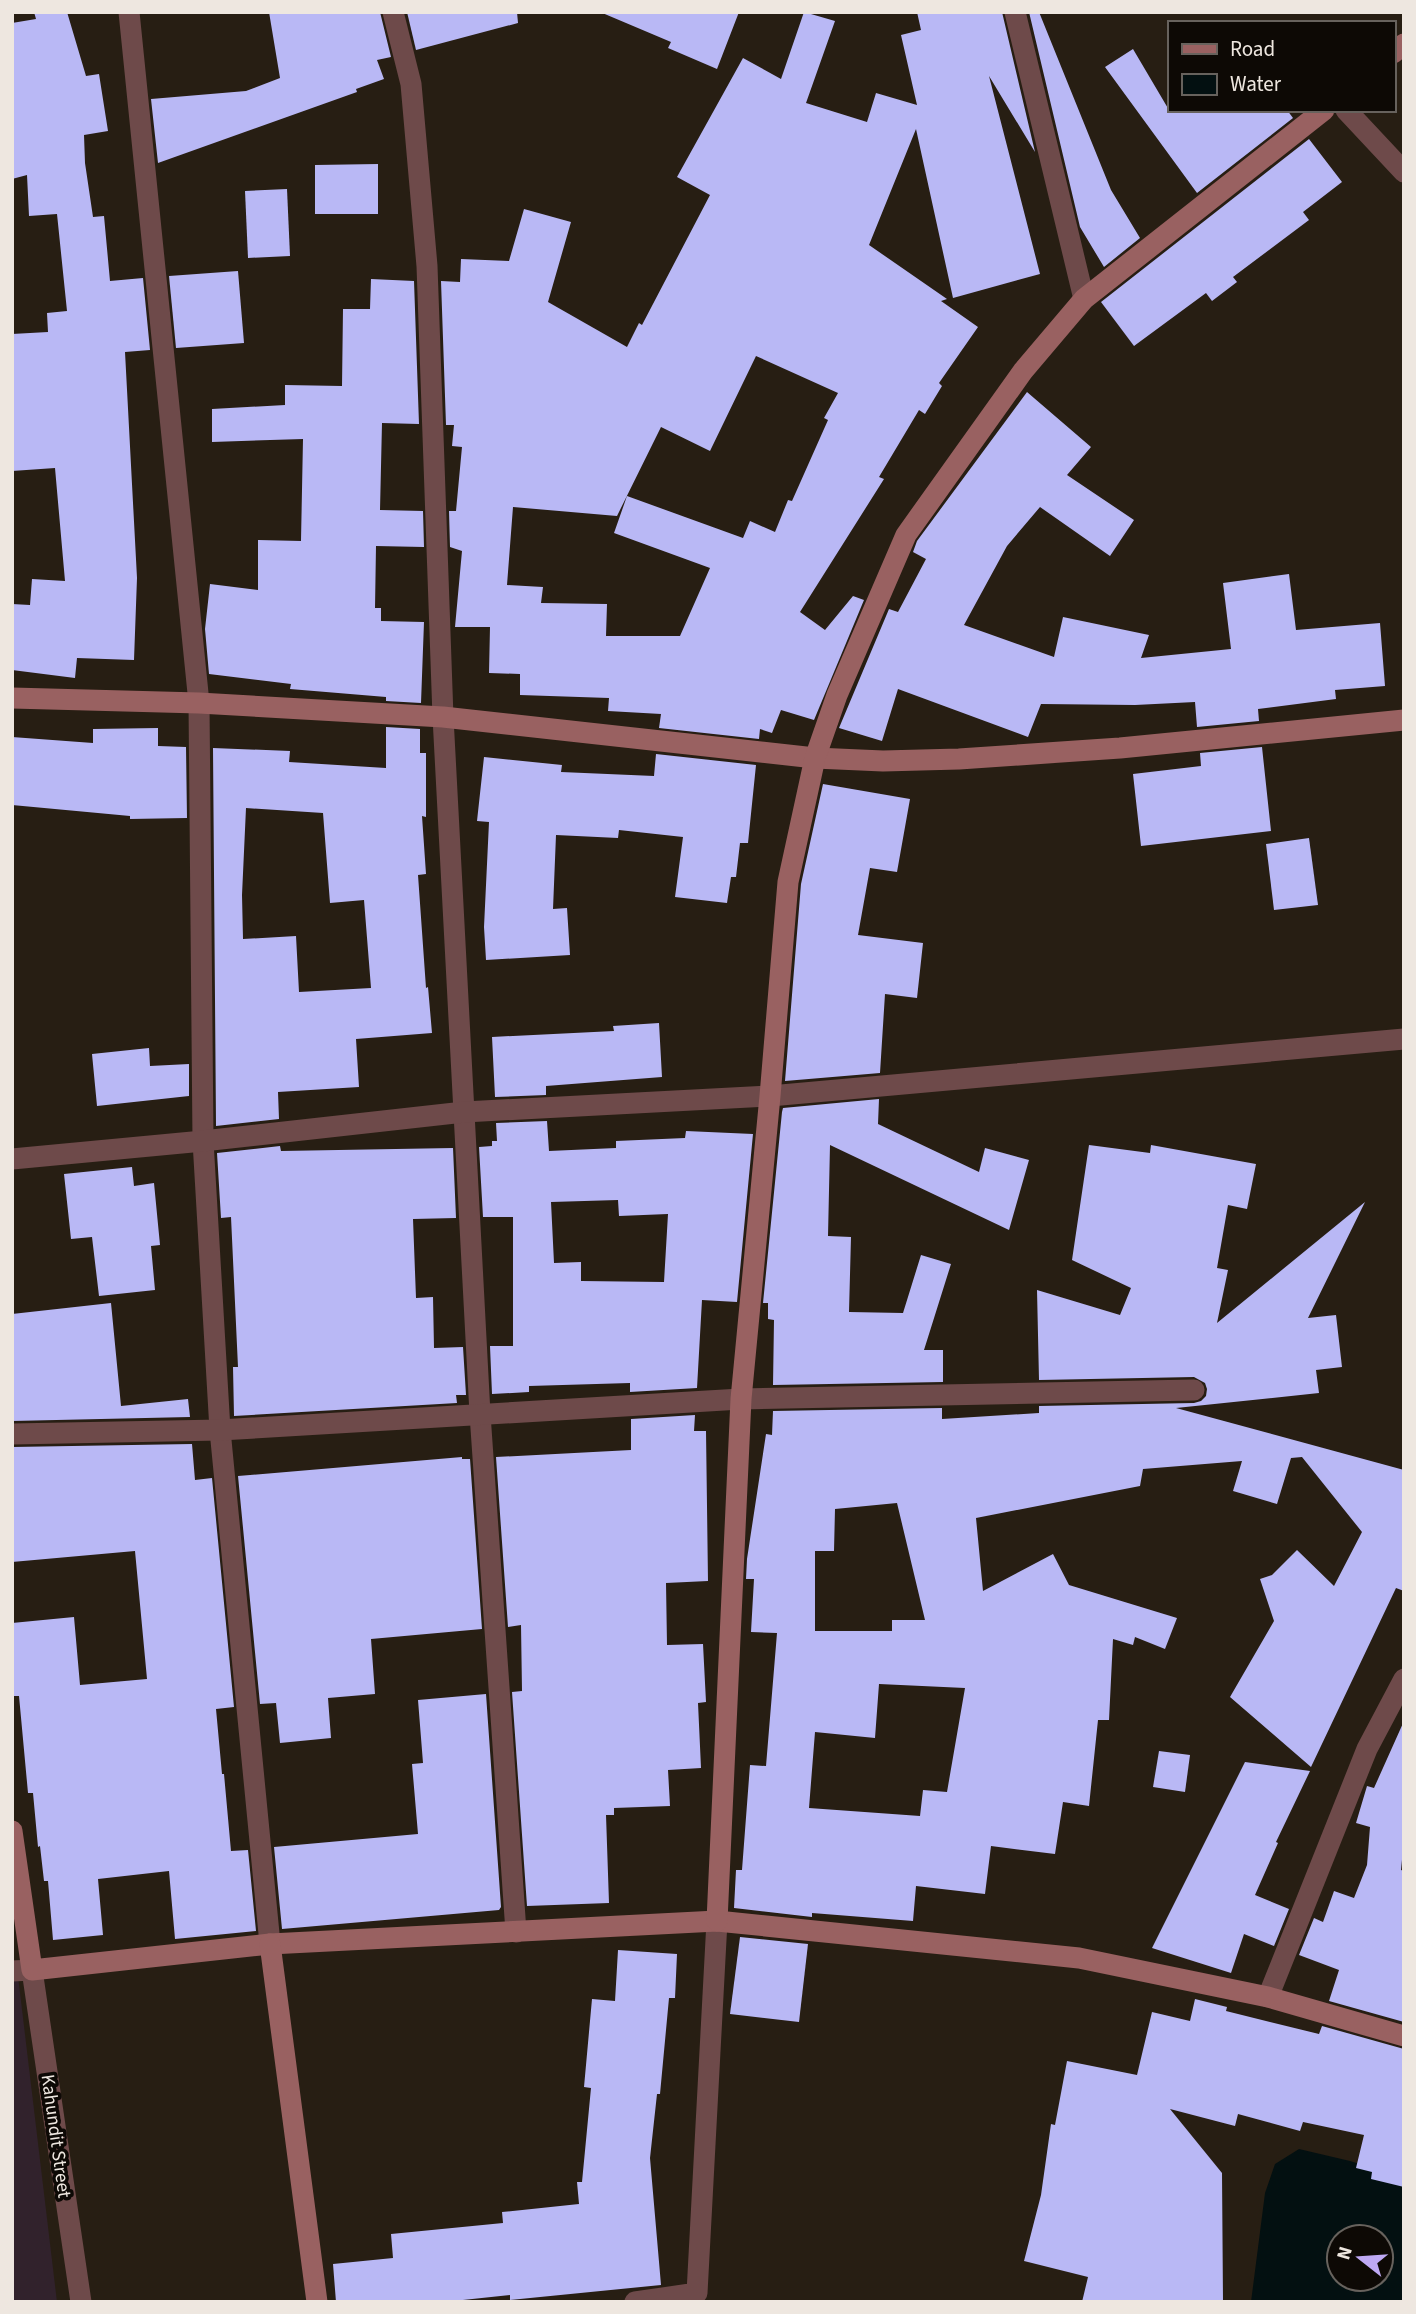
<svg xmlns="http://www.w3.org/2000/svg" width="1416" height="2314" viewBox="0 0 1416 2314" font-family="'Source Sans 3',sans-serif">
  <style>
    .education { fill: #31222c }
    .water { fill: #031011; fill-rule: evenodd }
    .building { fill: #b9b8f5; fill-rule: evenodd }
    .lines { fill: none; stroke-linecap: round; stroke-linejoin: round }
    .lane { stroke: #6e4a4a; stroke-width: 21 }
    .street { stroke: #6e4a4a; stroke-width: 21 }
    .secondary { stroke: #996161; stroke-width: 21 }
    .labels { text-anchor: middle; stroke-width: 7; stroke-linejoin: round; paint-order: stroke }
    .street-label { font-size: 19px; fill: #eee7e0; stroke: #0d0905 }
  </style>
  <rect width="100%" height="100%" fill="#271e13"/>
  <polygon class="education" points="12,1976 18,1976 57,2302 12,2302"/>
  <path class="water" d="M1299,2149L1350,2161L1404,2178V2302H1251L1265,2193L1275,2164ZM1339,2237H1381V2279H1339Z"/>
  <g class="building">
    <polygon points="34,12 67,12 86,76 99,74 108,131 84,135 85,163 93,217 104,216 110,281 143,278 150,350 125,352 137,578 134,660 77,658 75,678 12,670 12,604 30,605 32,579 65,581 55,468 12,471 12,334 48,332 47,313 67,311 57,214 29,216 27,175 12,179 12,23 36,19"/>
    <polygon points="269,12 380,12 391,57 377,60 384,79 356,89 357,92 158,163 151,99 246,91 280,78"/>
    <polygon points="407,12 517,12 518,23 416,50"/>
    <polygon points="600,12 739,12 717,69 668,48 671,42"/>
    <path d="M804,12L835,21L806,103L867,122L876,93L917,105L901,35L921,30L917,12H1002L1035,152L989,76L1040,274L953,298L916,129L869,245L947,299L941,301L978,327L939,383L942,386L925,414L919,410L879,477L884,479L800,612L825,630L853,596L864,600L814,720L781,710L772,733L760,729L759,739L659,728L661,714L608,711L609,698L520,695V674L489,673L490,627H455L462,551L450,547L449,511H456L462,447L452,446L454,425H446L441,281L460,282L461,259L509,261L524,209L571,222L548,302L627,347L639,323L642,325L710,195L677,177L743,58L781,79ZM756,356L838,393L824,418L828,420L792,501L788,500L775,532L750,521L743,538L627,496L614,533L710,568L680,636H606L607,604L541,603L543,587L507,585L513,507L617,516L661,427L710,451Z"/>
    <polygon points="1029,12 1039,12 1111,190 1140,238 1104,267 1080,227"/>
    <polygon points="1133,49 1169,110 1287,110 1293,118 1197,193 1105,67"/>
    <polygon points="1309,139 1342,182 1303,212 1309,220 1233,277 1237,282 1212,301 1206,293 1134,346 1101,302"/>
    <polygon points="378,164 378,214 315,214 315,165"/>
    <polygon points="287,189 290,256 248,258 245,191"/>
    <polygon points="238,271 244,343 176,348 169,276"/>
    <polygon points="371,279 414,281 419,424 382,423 380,510 423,511 424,547 376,546 375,608 381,608 381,621 424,622 421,703 386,701 386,697 290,689 291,684 209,674 205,629 210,584 258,590 258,540 301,541 303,439 212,442 212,409 285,405 285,385 342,386 343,309 370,309"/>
    <polygon points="1027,392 1091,447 1067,475 1134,520 1110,556 1040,507 1007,546 964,625 1054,657 1063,617 1149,635 1141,658 1231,649 1223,583 1289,574 1296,630 1380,623 1385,686 1335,690 1336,699 1258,709 1259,721 1197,727 1195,702 1135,705 1041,704 1028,737 898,689 882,741 839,728 889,609 898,612 926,559 913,552 917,541"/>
    <path d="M386,727L420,729V753H426V817L422,816L426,874L418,875L426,988L428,987L432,1033L356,1039L359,1087L278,1092L279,1119L216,1126L213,748L290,751L289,762L386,768ZM246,808L323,813L330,903L364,900L371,988L299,992L296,936L243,939L242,895Z"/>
    <polygon points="158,728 158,746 186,747 187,818 130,819 130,816 12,805 12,737 93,743 93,729"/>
    <polygon points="1262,747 1271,831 1141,846 1133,774 1201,766 1200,753"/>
    <polygon points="656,754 756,765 748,843 740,843 736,877 731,877 727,903 675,897 683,837 619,830 618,838 556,835 553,909 567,908 570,955 486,960 484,927 489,822 477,821 484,757 562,765 561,772 654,776"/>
    <polygon points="823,784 910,799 897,872 870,868 858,935 923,943 917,998 885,994 880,1073 785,1081 801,884"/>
    <polygon points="1309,838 1318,905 1274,910 1266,844"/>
    <polygon points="659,1023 662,1077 546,1086 546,1095 495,1097 492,1037 614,1031 613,1026"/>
    <polygon points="149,1048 150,1066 189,1064 189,1096 97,1106 92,1054"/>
    <polygon points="879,1099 878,1124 979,1172 985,1148 1029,1160 1009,1230 830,1145 828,1236 851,1237 849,1312 903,1313 921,1255 951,1264 924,1350 943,1350 943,1382 773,1385 774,1320 768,1319 768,1303 763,1303 782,1112 783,1108"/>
    <path d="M547,1121L549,1151L616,1148V1141L685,1138L686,1131L753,1134L737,1302L702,1300L697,1388L630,1392V1383L529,1386V1392L492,1394L490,1346H513V1217H483L479,1147L492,1146V1141H497L496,1123ZM618,1200L619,1216L668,1214L664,1282L581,1281V1262L554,1263L551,1202Z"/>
    <path d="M1089,1145L1150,1153L1151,1145L1256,1164L1247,1209L1228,1205L1217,1268L1228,1270L1217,1323L1365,1202L1308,1318L1336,1315L1342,1367L1316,1370L1319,1393L1176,1408L1404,1470V1591L1396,1588L1311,1767L1230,1697L1274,1621L1260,1579L1272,1575L1297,1550L1334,1586L1362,1532L1302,1457L1291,1458L1277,1504L1233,1491L1242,1461L1143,1469L1140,1486L976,1518L983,1591L1053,1554L1069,1585L1177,1618L1165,1649L1135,1637L1133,1645L1113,1639L1109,1720H1098L1089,1806L1063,1802L1055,1854L991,1846L985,1894L916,1886L913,1921L812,1913V1917L734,1908L736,1870H742L750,1765L766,1766L777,1633L751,1632L754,1579H746L747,1559L766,1434L772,1435L773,1411L942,1408V1419L1039,1413V1406L1194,1403L1201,1401L1206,1396L1207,1389L1205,1383L1194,1377L1039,1380L1037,1290L1120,1315L1131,1288L1072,1260ZM897,1503L925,1620H892V1631H815V1551H834L835,1509ZM879,1684L965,1688L947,1792L923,1790L920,1816L809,1808L815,1732L875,1738Z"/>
    <polygon points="280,1146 281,1151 453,1148 456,1218 413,1219 416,1298 433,1297 434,1348 463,1347 466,1395 456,1395 457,1403 234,1416 233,1367 238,1367 231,1217 221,1218 217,1153"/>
    <polygon points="132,1167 134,1186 154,1183 160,1245 151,1246 155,1290 99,1296 92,1237 71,1239 64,1174"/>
    <polygon points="111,1303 121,1406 188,1399 190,1417 12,1421 12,1314"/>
    <polygon points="695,1415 694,1431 706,1431 708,1581 666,1583 667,1645 703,1644 706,1702 698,1703 701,1768 668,1770 670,1806 614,1808 614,1815 606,1815 609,1903 527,1906 512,1692 522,1691 521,1625 508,1627 496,1457 631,1450 631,1419"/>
    <polygon points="192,1444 195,1480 212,1478 234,1707 216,1709 222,1774 224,1774 231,1851 248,1850 256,1931 175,1939 169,1871 98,1879 103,1935 53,1940 48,1881 44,1881 40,1846 38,1847 33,1793 28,1793 19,1696 12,1696 12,1623 74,1617 80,1685 147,1679 135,1551 12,1562 12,1447"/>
    <polygon points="462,1457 462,1459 470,1459 482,1629 371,1639 375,1694 328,1698 331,1738 280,1743 276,1703 260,1704 238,1476"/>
    <polygon points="486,1694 501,1907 499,1910 282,1929 274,1847 418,1834 412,1764 423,1763 418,1700"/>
    <polygon points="1404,1721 1404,1839 1401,1870 1404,1871 1404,2022 1329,2001 1339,1970 1299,1955 1314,1918 1323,1922 1334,1891 1354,1898 1367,1865 1370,1827 1356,1823 1367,1786 1374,1788"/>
    <polygon points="1159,1751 1190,1755 1185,1792 1153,1787"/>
    <polygon points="1245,1762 1310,1771 1276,1842 1278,1843 1255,1895 1289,1909 1274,1946 1244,1934 1231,1973 1152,1948"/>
    <polygon points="740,1937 808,1944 799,2022 730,2014"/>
    <polygon points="618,1950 677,1954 675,1998 669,1998 660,2094 657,2094 650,2158 661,2285 510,2300 510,2295 444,2302 336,2302 333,2264 393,2258 391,2234 503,2223 502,2212 579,2204 577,2182 582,2182 591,2088 584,2087 592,1999 615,2001"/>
    <polygon points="1195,1999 1227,2007 1226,2011 1319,2034 1322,2026 1404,2049 1404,2187 1371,2179 1372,2172 1356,2168 1364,2135 1303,2122 1300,2131 1238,2114 1235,2126 1170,2109 1222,2173 1223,2302 1082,2302 1088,2277 1024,2261 1041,2195 1051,2124 1055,2125 1067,2061 1137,2075 1152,2012 1190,2021"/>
  </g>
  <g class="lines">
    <polyline class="lane" points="635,2302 697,2293 717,1921"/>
    <g class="street">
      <polyline points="129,12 199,703 203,1141 220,1430 270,1944"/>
      <polyline points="393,12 411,84 427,266 443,717 480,1414 516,1932"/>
      <polyline points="1015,12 1084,299"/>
      <polyline points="1346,110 1404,172"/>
      <polyline points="12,1159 203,1141 464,1112 770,1096 1404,1039"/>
      <polyline points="12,1434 220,1430 741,1399 1194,1390"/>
      <polyline points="12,1971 32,1970 81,2302"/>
      <polyline points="1268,1997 1367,1749 1404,1679"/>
    </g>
    <g class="secondary">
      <polyline points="1393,53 1404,44"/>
      <polyline points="12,698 199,703 443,717 815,758 883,761 959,759 1120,748 1404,720"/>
      <polyline points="12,1831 32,1970 270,1944 717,1921 1079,1958 1268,1997 1404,2036"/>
      <polyline points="717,1921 741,1399 770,1096 788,882 815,758 837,695 906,535 1023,371 1084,299 1324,110"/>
      <polyline points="270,1944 317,2302"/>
    </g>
  </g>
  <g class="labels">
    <g class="street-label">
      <text transform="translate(57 2136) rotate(82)" y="7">Kahundit Street</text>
    </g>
  </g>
  <rect width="1416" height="2314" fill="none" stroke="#eee7e0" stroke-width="28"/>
  <rect x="1168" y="21" width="228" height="91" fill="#0d0905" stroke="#67625d" stroke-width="2"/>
  <rect x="1182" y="44" width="35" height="10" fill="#996161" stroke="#67625d" stroke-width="2"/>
  <text x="1230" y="56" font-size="21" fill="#eee7e0">Road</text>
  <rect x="1182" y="74" width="35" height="21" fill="#031011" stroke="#67625d" stroke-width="2"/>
  <text x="1230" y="91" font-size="21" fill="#eee7e0">Water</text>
  <g transform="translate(1360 2258) rotate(287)"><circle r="33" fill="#0d0905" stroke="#67625d" stroke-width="2"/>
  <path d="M0-5L12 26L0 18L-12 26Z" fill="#bea9f4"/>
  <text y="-10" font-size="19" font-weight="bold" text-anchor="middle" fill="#eee7e0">N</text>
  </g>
</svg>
